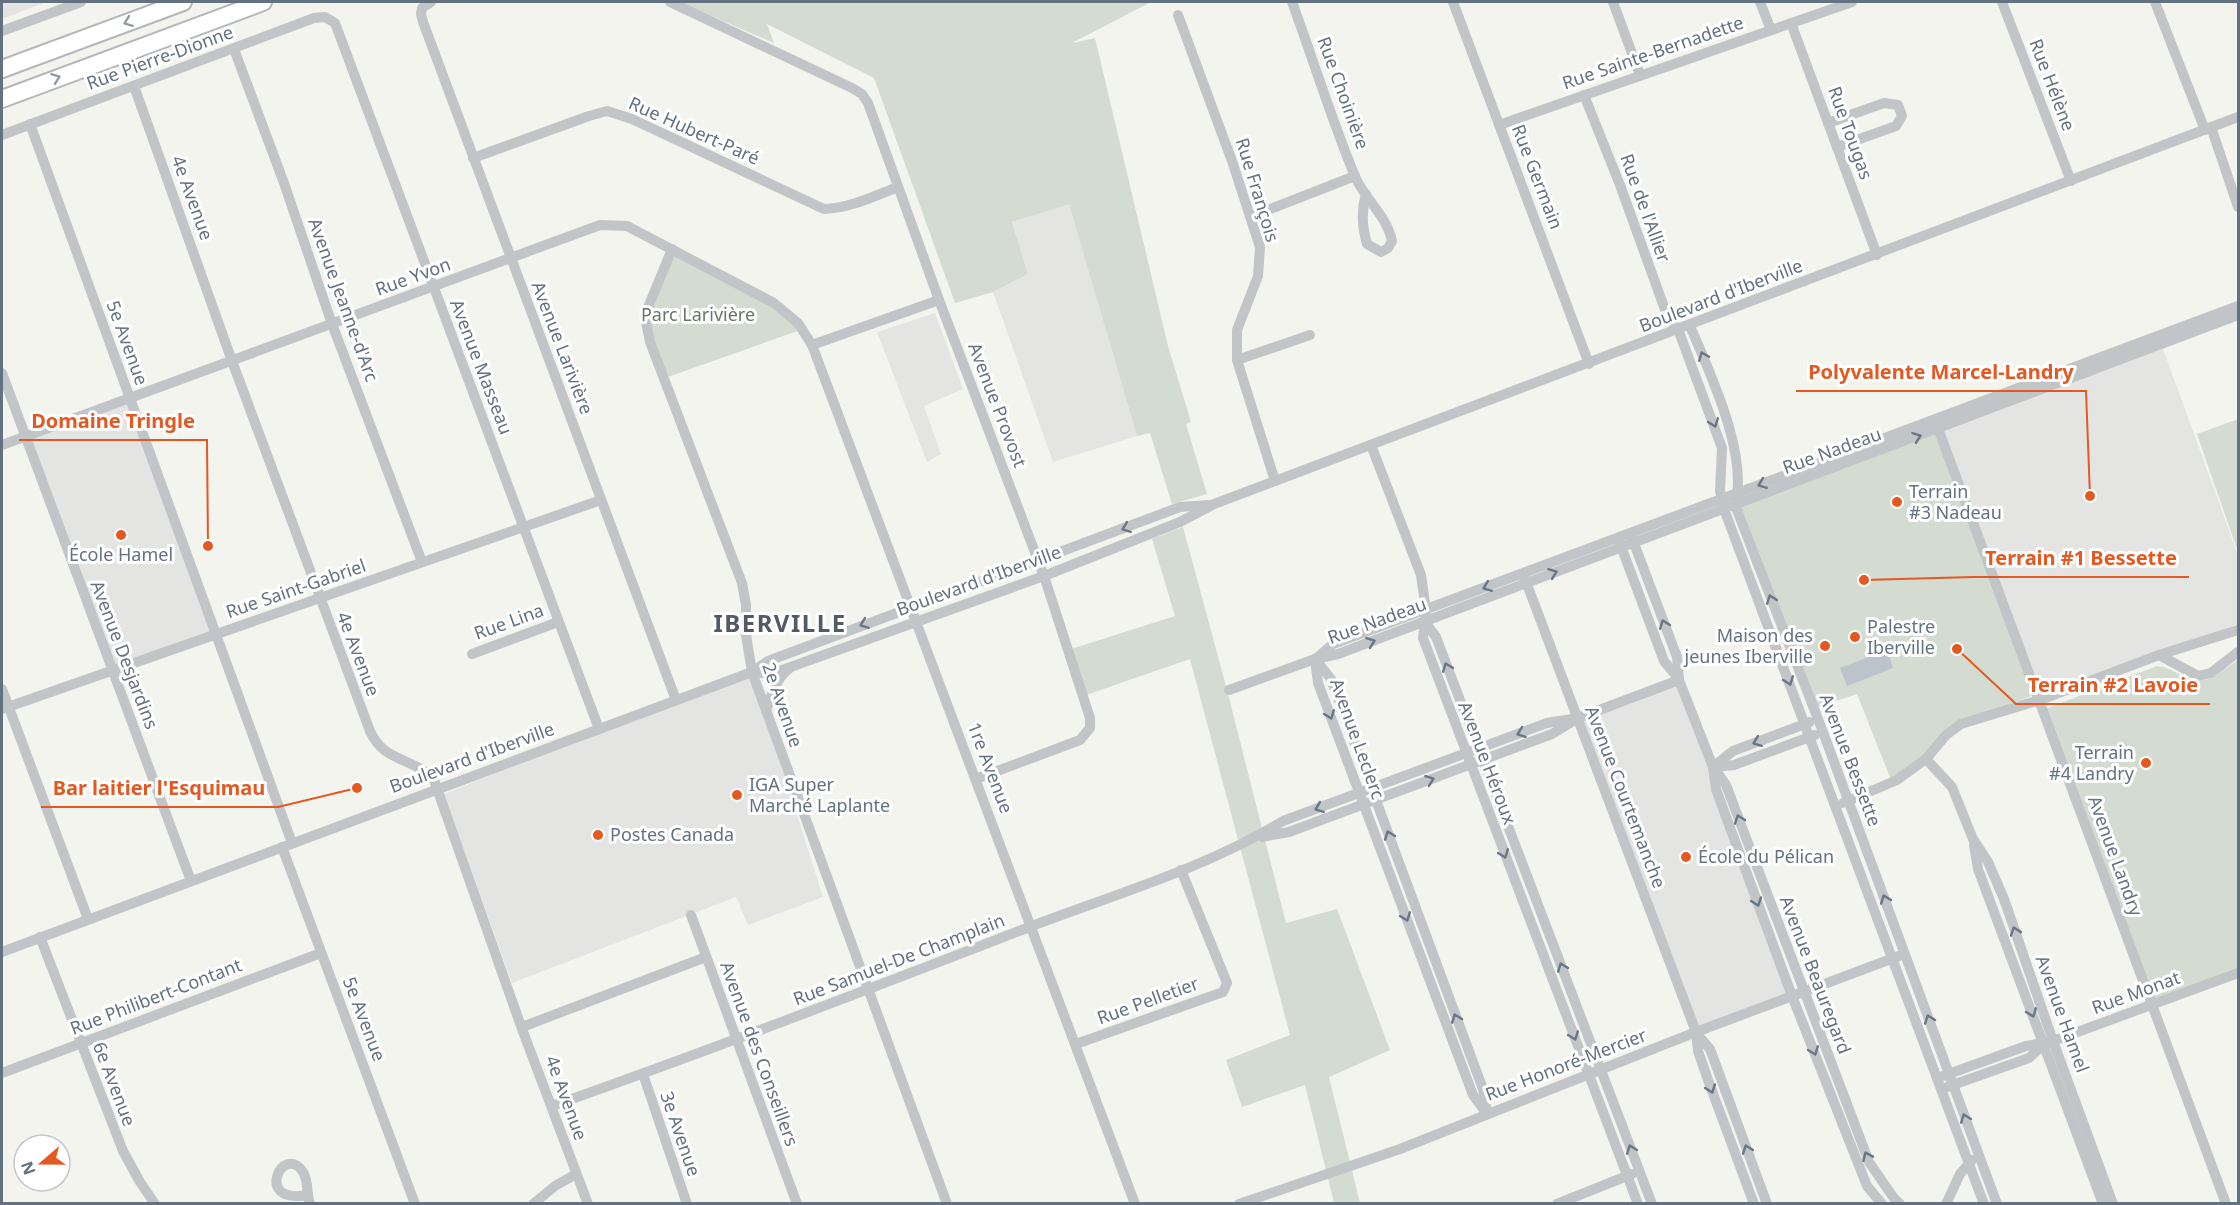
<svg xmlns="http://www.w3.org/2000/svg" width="2240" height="1205" viewBox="0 0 2240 1205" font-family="'Noto Sans',sans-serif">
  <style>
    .built { fill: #e4e5e3 }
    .green { fill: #d4dbd1 }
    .water { fill: #bac4ca }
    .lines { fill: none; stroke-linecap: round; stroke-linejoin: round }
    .highway-casing { stroke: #b4b7ba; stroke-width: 20 }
    .minor { stroke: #c1c5c8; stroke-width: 10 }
    .highway { stroke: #fff; stroke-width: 16 }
    .oneway { stroke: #929ca7 }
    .oneway2 { stroke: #687685 }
    .poi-dot { fill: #e35921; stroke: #fff; stroke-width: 2 }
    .labels { text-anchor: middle; stroke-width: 6; stroke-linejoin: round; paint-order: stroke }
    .street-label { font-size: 18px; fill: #637281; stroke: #fff }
    .park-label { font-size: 18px; fill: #657861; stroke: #fff }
    .poi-label { font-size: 18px; fill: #637281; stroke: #fff; text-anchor: start }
    .district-label { font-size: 24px; font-weight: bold; letter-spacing: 1.5px; fill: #505b66; stroke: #fff }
    .leader { fill: none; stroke: #e35921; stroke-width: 2 }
    .callout-dot { fill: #e35921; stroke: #fff; stroke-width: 2 }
    .callout-label { font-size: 20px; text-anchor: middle; font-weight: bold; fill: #e35921; stroke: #fff; stroke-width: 6; stroke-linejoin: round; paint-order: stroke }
  </style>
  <rect width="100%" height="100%" fill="#f4f4ef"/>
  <g class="built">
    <polygon points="2,2 47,2 2,19"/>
    <polygon points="1069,203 1137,436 1053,462 993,292 1028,274 1012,222"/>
    <polygon points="935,313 963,389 924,406 941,454 927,462 877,332"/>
    <polygon points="2158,335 2238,555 2238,624 2040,700 1935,420"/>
    <polygon points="129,399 216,634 112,670 25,437"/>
    <polygon points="752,672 823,897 748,925 736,897 512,983 444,794"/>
    <polygon points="1679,680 1792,996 1696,1032 1578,719"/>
  </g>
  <g class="green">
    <polygon points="679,2 1151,2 1072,43 1095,38 1168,346 1191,422 1186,424 1207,494 1172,504 1150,433 1137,436 1069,204 1012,222 1028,274 993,292 955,303 874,78 767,24 774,43"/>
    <polygon points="672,249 741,282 806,328 665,378 646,319"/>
    <polygon points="2238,419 2238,552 2197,434"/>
    <polygon points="1939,429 2034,695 1963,722 1893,785 1857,694 1818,707 1735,505"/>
    <polygon points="1183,527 1226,686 1286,923 1337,909 1390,1050 1329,1077 1360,1203 1334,1203 1305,1085 1242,1107 1226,1060 1290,1035 1190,659 1086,695 1068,650 1175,616 1152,539"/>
    <path d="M2238,660V972L2150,1004L2040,711L2157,666C2165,667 2172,670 2179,674C2208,688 2214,676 2238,660Z"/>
  </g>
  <polygon class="water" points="1887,650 1893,668 1847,686 1840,668"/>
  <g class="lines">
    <g class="highway-casing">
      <g id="highway">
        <polyline points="2,69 183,2"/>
        <polyline points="2,99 263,2"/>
      </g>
    </g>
    <g class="minor">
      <polyline points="431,2 422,8 421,14 423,22 676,700"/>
      <polyline points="670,2 852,88 862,94 868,103 939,300 1044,576 1090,718 1090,728 1080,740 976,779"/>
      <path d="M1292,2C1313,59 1331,118 1354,174C1363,198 1387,215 1392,241L1388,248L1381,252L1367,244C1362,227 1361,211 1366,194"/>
      <polyline points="1453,2 1589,364"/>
      <polyline points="1613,2 1640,75"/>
      <polyline points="1760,2 1771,30"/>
      <polyline points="2002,2 2071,181"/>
      <polyline points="2155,2 2205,130"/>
      <polyline points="1178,15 1232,161 1260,247 1258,276 1237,330 1237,360 1275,481"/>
      <polyline points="1791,23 1877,255"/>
      <polyline points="2,31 81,2"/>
      <polyline points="234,49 284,183 332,324 422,562"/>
      <path d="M134,86L232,361L370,731C384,763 412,756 434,780L522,1029L588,1204"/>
      <polyline points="1584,95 1620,185 1668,318 1678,329 1722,448 1720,491 1724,509 1984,1204"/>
      <polyline points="1828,123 1884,103 1898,105 1902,116 1896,126 1837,147"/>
      <polyline points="30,124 292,843"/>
      <polyline points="1499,125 1852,2"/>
      <polyline points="2211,127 2238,207"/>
      <polyline points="2,135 314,18 325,17 335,23 599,729"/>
      <path d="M473,158L589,116L607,111L632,119L824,209C851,208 874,196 898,187"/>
      <polyline points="1250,217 1355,176"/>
      <polyline points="672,249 647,310 646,322 650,342 742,583 746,605 746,635 752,672 947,1204"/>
      <path d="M1690,326C1710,373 1749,455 1735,505L1823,732L1997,1204"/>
      <polyline points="812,345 939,300"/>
      <polyline points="1237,360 1310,335"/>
      <polyline points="2,373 191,881"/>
      <polyline points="1936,423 2226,1204"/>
      <polyline points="2,445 600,225 627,226 774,303 798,323 812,345 1135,1204"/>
      <polyline points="1371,445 1421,575 1426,610 1423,638 1638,1204"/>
      <polyline points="1632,538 1677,657 1679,680 1713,767 1716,789 1725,814 1792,996 1867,1186 1882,1204"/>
      <polyline points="1619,541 1664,661 1679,679"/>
      <polyline points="1525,579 1696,1032 1698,1051 1708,1080 1754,1204"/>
      <polyline points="1425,622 1436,637 1652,1204"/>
      <polyline points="472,654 558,622"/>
      <polyline points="2159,655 2198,676 2211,673 2238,652"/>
      <polyline points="1318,657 1333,644 2238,306"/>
      <polyline points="1315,659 1331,679 1483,1089 1487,1113"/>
      <polyline points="1315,659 1318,683 1473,1095 1484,1110"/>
      <polyline points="752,672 771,674 1044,576 1180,522 1214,504 2238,117"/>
      <polyline points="2,689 88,919"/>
      <polyline points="1229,690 1315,659 1338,654 2238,315"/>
      <polyline points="2,709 601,500"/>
      <path d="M766,711C771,696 776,678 790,668"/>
      <polyline points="1926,759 1952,787 1973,839 1988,862 2004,899 2053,1041 2113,1204"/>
      <polyline points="1713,767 1733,751 1810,722"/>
      <polyline points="1713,767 1734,765 1815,735"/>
      <polyline points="1715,769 1726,785 1869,1162 1893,1197 1900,1204"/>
      <polyline points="1843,803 1897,780 1926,759 1946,735 1961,724 2040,700 2159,655 2238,630"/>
      <polyline points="1262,837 1289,832 1552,734 1578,718 1679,680"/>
      <polyline points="1974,845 1978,869 2103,1204"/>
      <polyline points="282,847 415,1204"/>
      <polyline points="691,915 797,1204"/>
      <polyline points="40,937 123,1151 140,1182 155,1204"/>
      <polyline points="2,952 752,672 768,661 1180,507 1208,505"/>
      <polyline points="522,1027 706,957"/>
      <polyline points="1696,1033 1710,1049 1767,1204"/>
      <polyline points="1076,1044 1223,992 1227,983 1181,870"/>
      <polyline points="2,1073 321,953"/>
      <polyline points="643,1074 687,1204"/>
      <polyline points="1943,1076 2026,1046 2053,1041 2238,973"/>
      <polyline points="1947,1087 2029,1058 2044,1044"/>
      <path d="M552,1106C713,1049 873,988 1032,926C1116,894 1206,868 1283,821L1547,723L1578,718"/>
      <path d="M307,1195C253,1205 283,1142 303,1172C309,1182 306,1193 310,1204"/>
      <polyline points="533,1204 555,1186 576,1174"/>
      <polyline points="1239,1204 1400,1149 1696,1032 1899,956"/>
      <polyline points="1557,1204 1632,1174"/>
      <polyline points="1946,1204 1960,1174 1972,1160"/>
    </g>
    <use href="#highway" class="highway"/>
  </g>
  <defs><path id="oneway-chevron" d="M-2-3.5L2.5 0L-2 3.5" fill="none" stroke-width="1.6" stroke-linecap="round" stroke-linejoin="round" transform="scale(1.5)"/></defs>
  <g class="oneway">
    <use href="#oneway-chevron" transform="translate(128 22) rotate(160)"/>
    <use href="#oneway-chevron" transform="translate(56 78) rotate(-20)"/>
  </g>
  <g class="oneway2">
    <use href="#oneway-chevron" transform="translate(1703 356) rotate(-112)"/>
    <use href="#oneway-chevron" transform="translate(1714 423) rotate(69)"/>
    <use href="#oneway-chevron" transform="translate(1917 437) rotate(-20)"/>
    <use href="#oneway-chevron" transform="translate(1762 484) rotate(159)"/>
    <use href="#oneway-chevron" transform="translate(1126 528) rotate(159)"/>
    <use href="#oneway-chevron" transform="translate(1553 573) rotate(-21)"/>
    <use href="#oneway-chevron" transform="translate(1487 587) rotate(159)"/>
    <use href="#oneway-chevron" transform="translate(1771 599) rotate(-111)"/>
    <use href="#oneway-chevron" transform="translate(864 624) rotate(159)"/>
    <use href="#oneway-chevron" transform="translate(1664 624) rotate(-110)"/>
    <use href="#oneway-chevron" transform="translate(1371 642) rotate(-20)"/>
    <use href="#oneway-chevron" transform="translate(1447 667) rotate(-111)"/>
    <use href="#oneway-chevron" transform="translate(1789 681) rotate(69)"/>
    <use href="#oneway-chevron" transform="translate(1330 715) rotate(69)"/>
    <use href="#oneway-chevron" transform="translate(1521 733) rotate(160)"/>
    <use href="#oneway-chevron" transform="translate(1757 742) rotate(159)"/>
    <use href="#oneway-chevron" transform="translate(1430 780) rotate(-20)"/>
    <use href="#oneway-chevron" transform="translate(1319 808) rotate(159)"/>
    <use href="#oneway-chevron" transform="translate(1739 819) rotate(-110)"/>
    <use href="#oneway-chevron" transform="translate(1389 835) rotate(-110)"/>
    <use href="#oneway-chevron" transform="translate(1504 854) rotate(69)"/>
    <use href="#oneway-chevron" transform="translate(1885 899) rotate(-111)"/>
    <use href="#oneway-chevron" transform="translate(1757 902) rotate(70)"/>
    <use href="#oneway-chevron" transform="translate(1406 917) rotate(69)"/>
    <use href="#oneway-chevron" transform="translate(2015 931) rotate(-109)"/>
    <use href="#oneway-chevron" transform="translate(1562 967) rotate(-111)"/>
    <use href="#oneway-chevron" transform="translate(2032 1013) rotate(69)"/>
    <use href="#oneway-chevron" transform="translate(1456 1018) rotate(-110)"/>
    <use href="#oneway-chevron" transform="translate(1929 1019) rotate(-110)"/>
    <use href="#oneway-chevron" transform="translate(1574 1036) rotate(69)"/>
    <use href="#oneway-chevron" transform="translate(1814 1051) rotate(69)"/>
    <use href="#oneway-chevron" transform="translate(1711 1089) rotate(70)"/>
    <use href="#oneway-chevron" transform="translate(1965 1118) rotate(-111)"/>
    <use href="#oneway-chevron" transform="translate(1631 1149) rotate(-111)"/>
    <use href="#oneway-chevron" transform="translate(1747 1149) rotate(-110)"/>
    <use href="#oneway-chevron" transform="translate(1867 1156) rotate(-114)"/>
  </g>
  <g class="poi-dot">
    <circle cx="1897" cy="502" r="6"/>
    <circle cx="121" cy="535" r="6"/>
    <circle cx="1855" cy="637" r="6"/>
    <circle cx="1825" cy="646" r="6"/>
    <circle cx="2146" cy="763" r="6"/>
    <circle cx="737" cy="795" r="6"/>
    <circle cx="598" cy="835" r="6"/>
    <circle cx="1686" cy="857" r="6"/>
  </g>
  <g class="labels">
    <g class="street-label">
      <text transform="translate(1653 53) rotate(-19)" y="6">Rue Sainte-Bernadette</text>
      <text transform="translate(160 58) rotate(-20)" y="6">Rue Pierre-Dionne</text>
      <text transform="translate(2052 85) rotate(69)" y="6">Rue Hélène</text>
      <text transform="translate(1343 93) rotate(70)" y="6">Rue Choinière</text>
      <text transform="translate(694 131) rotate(24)" y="6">Rue Hubert-Paré</text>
      <text transform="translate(1850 133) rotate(70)" y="6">Rue Tougas</text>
      <text transform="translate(1537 177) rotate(69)" y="6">Rue Germain</text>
      <text transform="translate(1257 190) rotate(73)" y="6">Rue François</text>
      <text transform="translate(192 198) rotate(70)" y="6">4e Avenue</text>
      <text transform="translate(1645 208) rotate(70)" y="6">Rue de l'Allier</text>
      <text transform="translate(413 277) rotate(-20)" y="6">Rue Yvon</text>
      <text transform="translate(1721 296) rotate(-21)" y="6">Boulevard d'Iberville</text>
      <text transform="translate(343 300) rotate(70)" y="6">Avenue Jeanne-d'Arc</text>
      <text transform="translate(127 343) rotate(70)" y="6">5e Avenue</text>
      <text transform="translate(562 348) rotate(69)" y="6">Avenue Larivière</text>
      <text transform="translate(481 367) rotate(69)" y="6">Avenue Masseau</text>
      <text transform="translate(997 405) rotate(69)" y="6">Avenue Provost</text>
      <text transform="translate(1832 451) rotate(-20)" y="6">Rue Nadeau</text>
      <text transform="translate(979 581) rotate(-20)" y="6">Boulevard d'Iberville</text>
      <text transform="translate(296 589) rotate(-19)" y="6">Rue Saint-Gabriel</text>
      <text transform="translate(1377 621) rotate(-20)" y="6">Rue Nadeau</text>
      <text transform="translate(509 622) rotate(-20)" y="6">Rue Lina</text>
      <text transform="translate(358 654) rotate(69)" y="6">4e Avenue</text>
      <text transform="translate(124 655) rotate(69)" y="6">Avenue Desjardins</text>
      <text transform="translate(782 705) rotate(71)" y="6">2e Avenue</text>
      <text transform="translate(1357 739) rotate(70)" y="6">Avenue Leclerc</text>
      <text transform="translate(472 758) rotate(-20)" y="6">Boulevard d'Iberville</text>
      <text transform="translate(1850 760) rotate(69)" y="6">Avenue Bessette</text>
      <text transform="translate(1487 763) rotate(69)" y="6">Avenue Héroux</text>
      <text transform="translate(990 768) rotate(69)" y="6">1re Avenue</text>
      <text transform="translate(1625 797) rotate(69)" y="6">Avenue Courtemanche</text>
      <text transform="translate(2115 856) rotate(70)" y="6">Avenue Landry</text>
      <text transform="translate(899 960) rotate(-21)" y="6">Rue Samuel-De Champlain</text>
      <text transform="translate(1815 975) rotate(69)" y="6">Avenue Beauregard</text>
      <text transform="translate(2136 993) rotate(-20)" y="6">Rue Monat</text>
      <text transform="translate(156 997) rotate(-21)" y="6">Rue Philibert-Contant</text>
      <text transform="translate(1148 1001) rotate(-20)" y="6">Rue Pelletier</text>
      <text transform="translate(2062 1014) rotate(70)" y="6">Avenue Hamel</text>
      <text transform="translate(364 1019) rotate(69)" y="6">5e Avenue</text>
      <text transform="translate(759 1054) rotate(70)" y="6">Avenue des Conseillers</text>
      <text transform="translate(1566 1065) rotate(-21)" y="6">Rue Honoré-Mercier</text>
      <text transform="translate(114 1084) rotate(69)" y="6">6e Avenue</text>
      <text transform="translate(566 1098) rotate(70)" y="6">4e Avenue</text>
      <text transform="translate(680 1134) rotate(71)" y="6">3e Avenue</text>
    </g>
    <g class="park-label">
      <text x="698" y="321">Parc Larivière</text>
    </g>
    <g class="poi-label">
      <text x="1909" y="498">Terrain<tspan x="1909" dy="21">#3 Nadeau</tspan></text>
      <text x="121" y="561" text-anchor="middle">École Hamel</text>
      <text x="1867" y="633">Palestre<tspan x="1867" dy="21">Iberville</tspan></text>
      <text x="1813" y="642" text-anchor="end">Maison des<tspan x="1813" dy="21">jeunes Iberville</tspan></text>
      <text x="2134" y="759" text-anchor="end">Terrain<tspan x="2134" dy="21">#4 Landry</tspan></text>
      <text x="749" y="791">IGA Super<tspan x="749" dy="21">Marché Laplante</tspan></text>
      <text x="610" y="841">Postes Canada</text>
      <text x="1698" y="863">École du Pélican</text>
    </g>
    <g class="district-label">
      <text x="780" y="632">IBERVILLE</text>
    </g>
  </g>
  <path class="leader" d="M2090 496L2086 391H1796M208 546L207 440H19M1864 580L1973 577H2189M1957 649L2016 704H2210M357 788L278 807H41"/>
  <g class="callout-dot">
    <circle cx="2090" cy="496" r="6"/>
    <circle cx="208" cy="546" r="6"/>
    <circle cx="1864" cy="580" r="6"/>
    <circle cx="1957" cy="649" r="6"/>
    <circle cx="357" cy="788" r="6"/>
  </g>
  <g class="callout-label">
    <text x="1941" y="379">Polyvalente Marcel-Landry</text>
    <text x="113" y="428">Domaine Tringle</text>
    <text x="2081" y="565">Terrain #1 Bessette</text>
    <text x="2113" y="692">Terrain #2 Lavoie</text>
    <text x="159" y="795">Bar laitier l'Esquimau</text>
  </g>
  <rect width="2240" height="1205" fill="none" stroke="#637281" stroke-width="6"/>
  <g transform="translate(42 1163) rotate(250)"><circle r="28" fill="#ffffff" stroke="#c1c7cd" stroke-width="1.5"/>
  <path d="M0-4.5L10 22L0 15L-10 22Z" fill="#e35921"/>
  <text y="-9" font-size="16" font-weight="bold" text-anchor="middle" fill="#637281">N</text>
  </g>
</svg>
